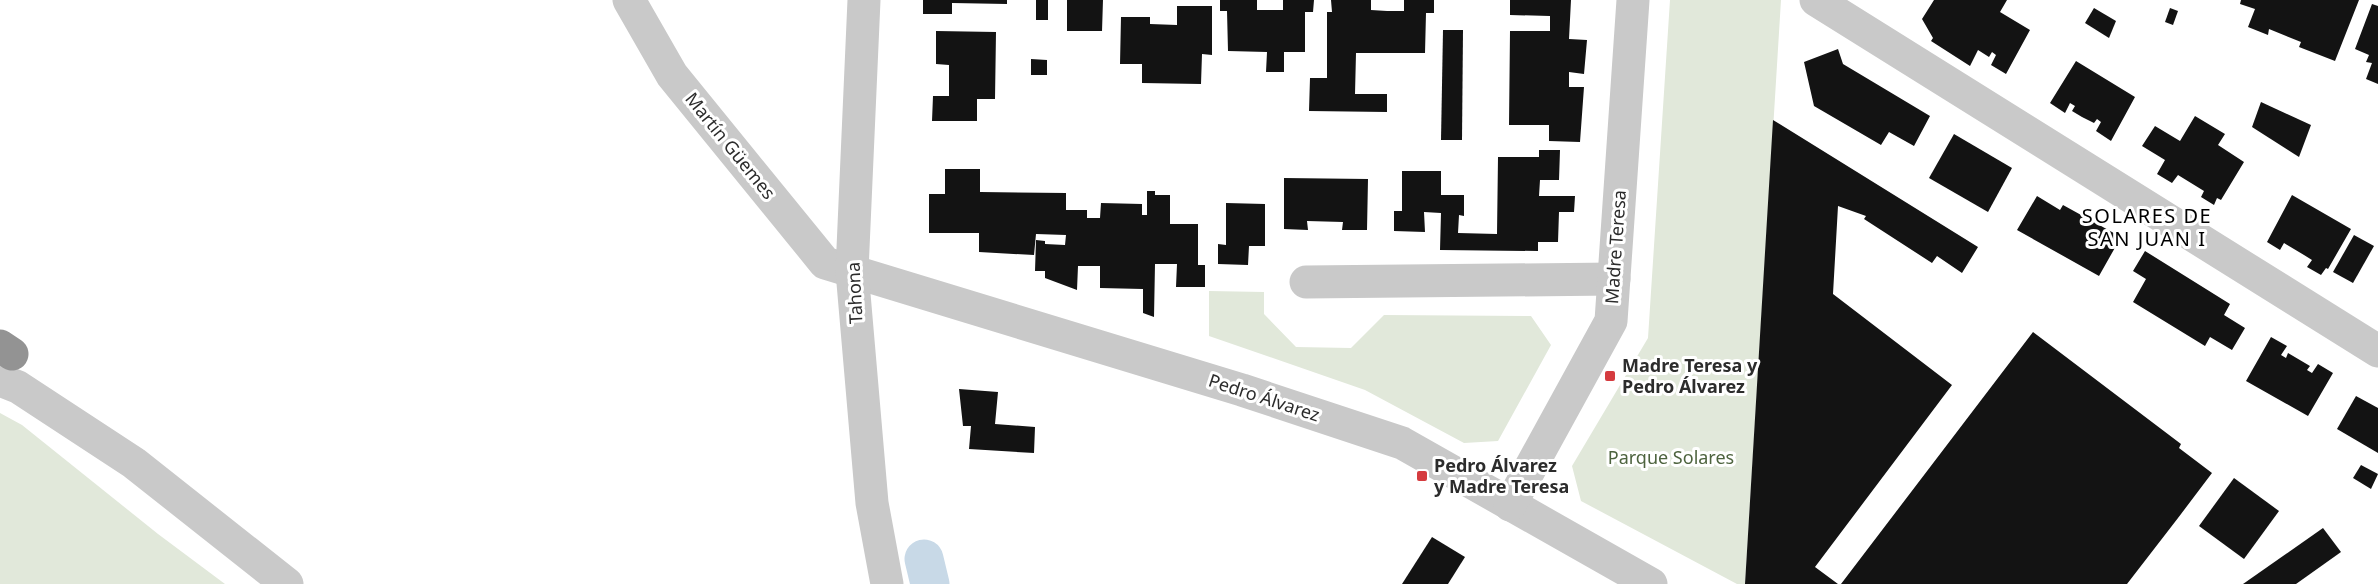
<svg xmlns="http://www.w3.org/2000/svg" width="2378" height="584" viewBox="0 0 2378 584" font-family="'Noto Sans',sans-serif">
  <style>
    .green { fill: #e1e8da }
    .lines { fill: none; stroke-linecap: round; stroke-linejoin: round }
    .canal { stroke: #c8d9e7; stroke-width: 39 }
    .building { fill: #131313 }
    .minor { stroke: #c9c9c9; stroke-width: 33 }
    .highway { stroke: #939393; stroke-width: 33 }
    .poi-dot { fill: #d53b3f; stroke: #fff; stroke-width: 2 }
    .labels { text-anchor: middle; stroke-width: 6; stroke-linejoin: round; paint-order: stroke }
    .street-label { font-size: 18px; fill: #2c2c2c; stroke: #fff }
    .poi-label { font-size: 18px; font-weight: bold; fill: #2c2c2c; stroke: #fff; text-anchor: start }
    .park-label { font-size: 18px; fill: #4d633e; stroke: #fff }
    .neighbourhood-label { font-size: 20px; letter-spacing: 1.5px; fill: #000; stroke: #fff }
  </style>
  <rect width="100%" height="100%" fill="#fff"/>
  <g class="green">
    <polygon points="1670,0 1781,0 1745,584 1737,584 1581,501 1572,466 1648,338"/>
    <polygon points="1209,291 1264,292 1264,314 1296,347 1351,348 1384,315 1531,316 1551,345 1498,441 1464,443 1365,390 1209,336"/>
    <polygon points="0,413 22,425 158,534 225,584 0,584"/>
  </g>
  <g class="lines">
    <polyline class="canal" points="924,559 930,584"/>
  </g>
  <g class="building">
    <polygon points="923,0 1007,0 1007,4 952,3 952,14 923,14"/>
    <rect x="1036" y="0" width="12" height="20"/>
    <polygon points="1067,0 1103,0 1102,31 1067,31"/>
    <polygon points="1220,0 1257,0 1257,10 1283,10 1283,0 1314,0 1313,12 1305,12 1305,52 1284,52 1284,72 1266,72 1267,52 1228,51 1227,11 1220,11"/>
    <polygon points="1331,0 1371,0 1371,10 1387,11 1404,11 1404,0 1434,0 1434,13 1426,13 1425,53 1356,53 1355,94 1387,94 1387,112 1309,111 1310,78 1327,78 1327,12 1332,12"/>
    <polygon points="1510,0 1571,0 1569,39 1587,40 1584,74 1569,72 1569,87 1584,87 1580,142 1549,141 1549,125 1509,125 1510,31 1550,31 1550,16 1510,15"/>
    <polygon points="1934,0 2007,0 2000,12 2030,30 2006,74 1991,65 1996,55 1992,52 1989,57 1978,50 1970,66 1931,41 1933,38 1922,19"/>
    <polygon points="2241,0 2359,0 2335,61 2299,47 2301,42 2269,29 2268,35 2248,27 2255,9 2240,4"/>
    <polygon points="2372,4 2378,6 2378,84 2366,79 2372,63 2366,62 2369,55 2355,49"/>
    <polygon points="1177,6 1212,6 1212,55 1202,54 1201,84 1142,83 1142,64 1120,64 1121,17 1150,17 1150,24 1177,25"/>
    <polygon points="2094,8 2116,21 2109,38 2085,23"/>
    <polygon points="2170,8 2178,11 2173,25 2165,22"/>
    <polygon points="1443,30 1463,30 1462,140 1441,140"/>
    <polygon points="936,31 996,32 995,99 977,99 977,121 932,121 933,96 949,96 949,65 936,64"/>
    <polygon points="1838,49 1843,64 1930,116 1914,146 1889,132 1881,145 1814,106 1804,62"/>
    <polygon points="1031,59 1047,60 1047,75 1031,75"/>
    <polygon points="2076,61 2135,97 2111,141 2096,131 2101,122 2097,119 2094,123 2082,117 2072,111 2075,106 2070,103 2065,113 2050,103"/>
    <polygon points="2261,102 2311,125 2299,157 2252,127"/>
    <polygon points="2195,116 2225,134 2218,145 2244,162 2221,200 2217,198 2214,205 2201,197 2204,191 2178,175 2172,183 2157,174 2165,160 2142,146 2155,126 2180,141"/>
    <polygon points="1773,120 1978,247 1962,273 1937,256 1932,263 1864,219 1866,216 1838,206 1833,294 1952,385 1815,567 1838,584 1745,584"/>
    <polygon points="1954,134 2012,168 1988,212 1929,178"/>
    <polygon points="1539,150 1560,150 1559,180 1540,180 1539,196 1575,196 1574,212 1559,212 1558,242 1538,242 1538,251 1440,250 1441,213 1424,212 1425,232 1394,231 1394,211 1402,211 1402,171 1441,171 1441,195 1464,195 1464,216 1459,215 1458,233 1497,234 1498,157 1539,157"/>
    <polygon points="945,169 980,169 980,192 1066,193 1066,210 1087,210 1087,218 1100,218 1101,203 1142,204 1142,215 1147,215 1147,191 1155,191 1155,195 1170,195 1170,224 1198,224 1198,265 1205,265 1205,287 1176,287 1177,264 1155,264 1154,317 1143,313 1143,289 1100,288 1100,266 1078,266 1077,290 1045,278 1045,271 1035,271 1036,240 1045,241 1045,244 1065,245 1066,235 1036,234 1034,255 979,252 979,233 929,233 929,194 945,194"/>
    <polygon points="1284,178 1368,179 1367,230 1342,230 1343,222 1307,221 1308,230 1284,229"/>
    <polygon points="2292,195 2351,229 2328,269 2326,268 2321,275 2307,267 2312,260 2304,255 2284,243 2280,250 2267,242"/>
    <polygon points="2037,196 2060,210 2063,205 2121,237 2099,276 2017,230"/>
    <polygon points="1226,203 1265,204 1265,246 1249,246 1248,265 1218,264 1218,244 1226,245"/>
    <polygon points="2354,235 2374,246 2353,283 2333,272"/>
    <polygon points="2145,251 2230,304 2224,315 2245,328 2232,350 2210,337 2205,346 2133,302 2146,279 2133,271"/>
    <polygon points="2033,332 2181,444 2179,448 2212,473 2178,518 2127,584 1841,584"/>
    <polygon points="2271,337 2287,346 2281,355 2286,358 2288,353 2310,366 2307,370 2312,373 2318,364 2333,373 2308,416 2246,381"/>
    <polygon points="959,389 998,392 995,424 1035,427 1034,453 969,449 971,426 963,426"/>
    <polygon points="2356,396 2378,408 2378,453 2337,429"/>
    <polygon points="2361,465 2378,474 2371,489 2353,478"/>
    <polygon points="2234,478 2279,511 2244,559 2199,526"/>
    <polygon points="2323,528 2341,552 2296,584 2243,584"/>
    <polygon points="1432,537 1465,557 1448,584 1402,584"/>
  </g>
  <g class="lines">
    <g class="minor">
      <polyline points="629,0 672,75 825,263 1242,390 1402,443 1651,584"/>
      <polyline points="864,0 852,271 872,503 887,584"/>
      <polyline points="1816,0 2378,351"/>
      <polyline points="1306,282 1614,279"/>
      <polyline points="0,380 18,387 134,463 287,584"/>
      <polyline points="1510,505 1611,321 1633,0"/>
    </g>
    <polyline class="highway" points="0,346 12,354"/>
  </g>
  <g class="poi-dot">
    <rect x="1604" y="370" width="12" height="12" rx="3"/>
    <rect x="1416" y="470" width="12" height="12" rx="3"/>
  </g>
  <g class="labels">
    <g class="street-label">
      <text transform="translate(730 146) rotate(51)" y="6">Martín Güemes</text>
      <text transform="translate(1616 247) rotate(-86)" y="6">Madre Teresa</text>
      <text transform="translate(855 293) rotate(-93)" y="6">Tahona</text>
      <text transform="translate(1264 398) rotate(18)" y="6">Pedro Álvarez</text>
    </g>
    <g class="poi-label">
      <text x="1622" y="372">Madre Teresa y<tspan x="1622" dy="21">Pedro Álvarez</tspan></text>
      <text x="1434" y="472">Pedro Álvarez<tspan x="1434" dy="21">y Madre Teresa</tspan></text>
    </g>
    <g class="park-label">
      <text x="1671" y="464">Parque Solares</text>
    </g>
    <g class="neighbourhood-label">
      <text x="2147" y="223">SOLARES DE<tspan x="2147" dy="23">SAN JUAN I</tspan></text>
    </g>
  </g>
</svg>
